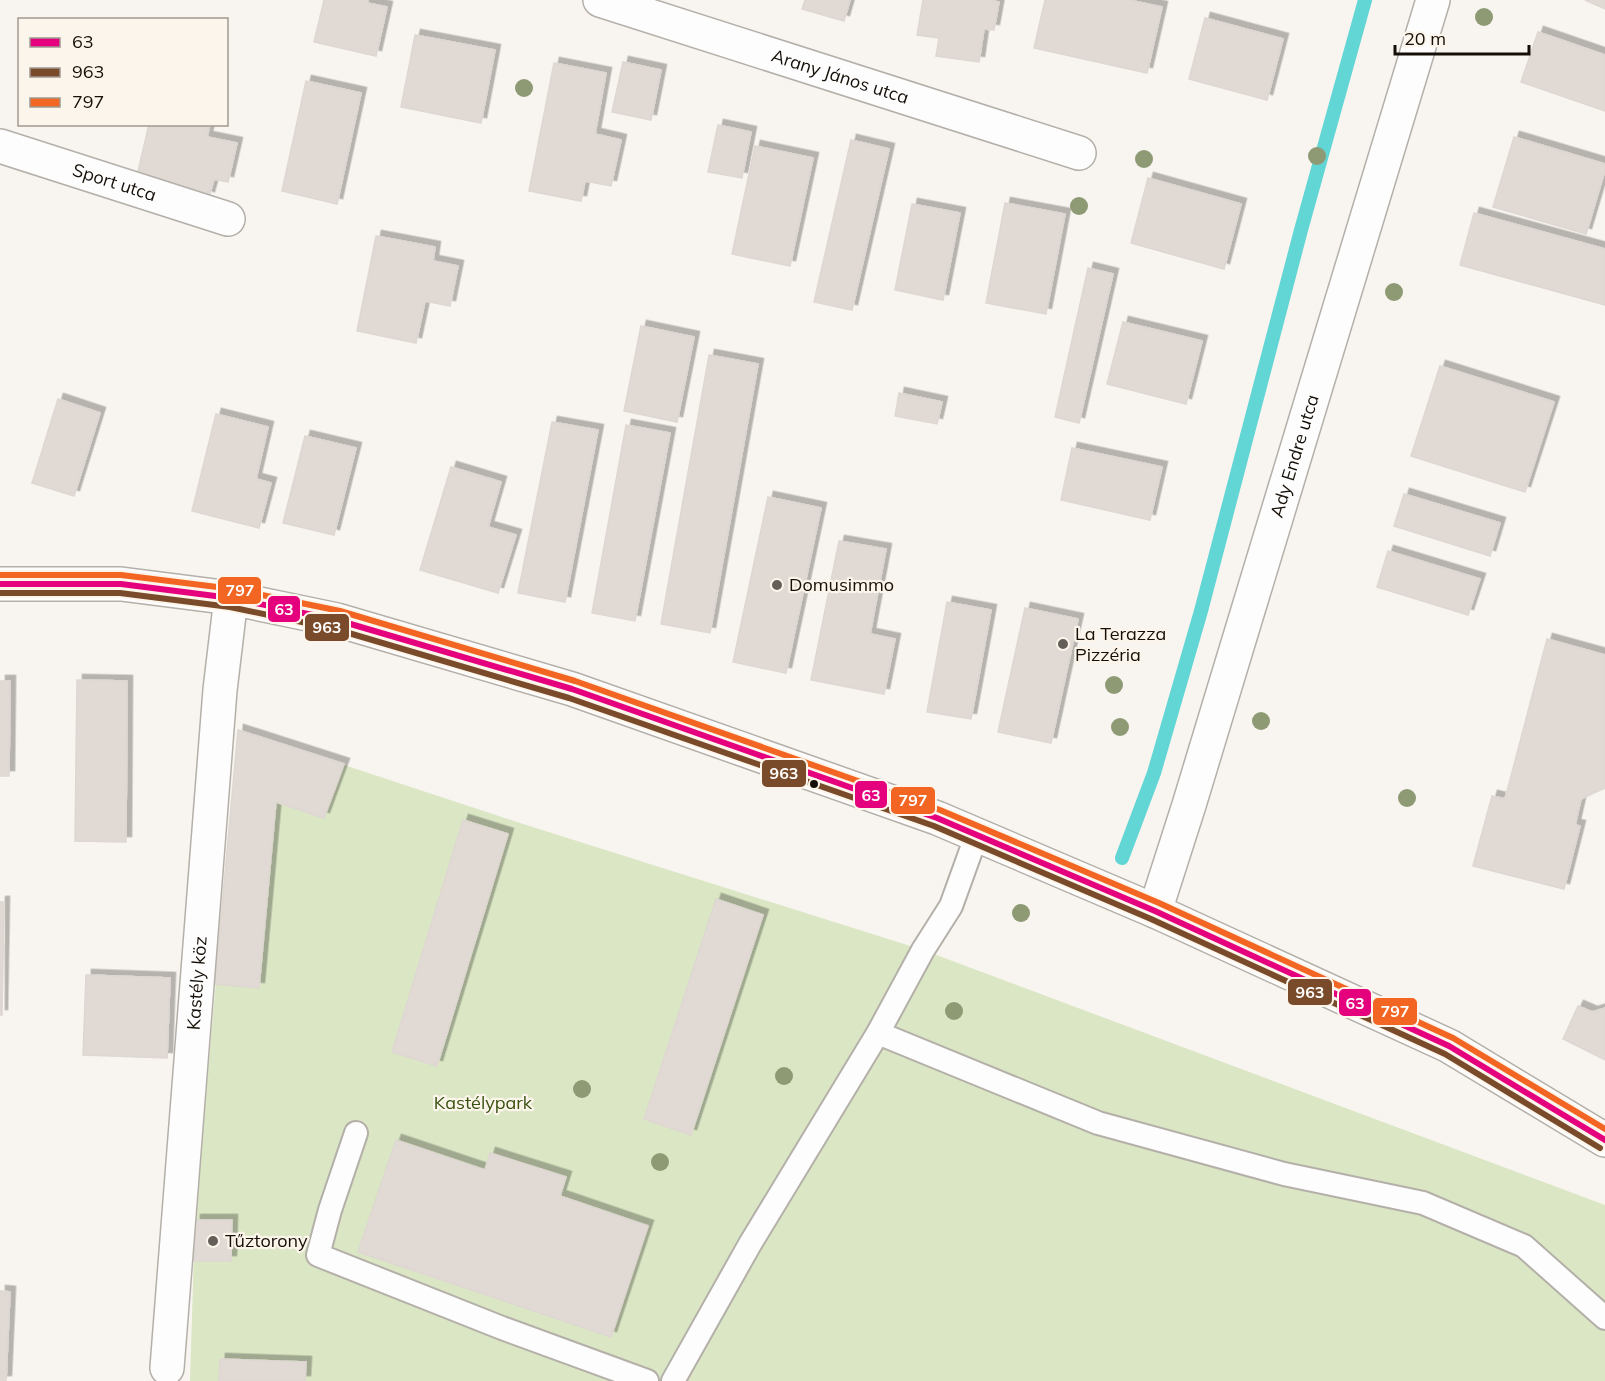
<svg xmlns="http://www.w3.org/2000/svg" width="1605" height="1381" viewBox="0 0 1605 1381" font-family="Mulish,sans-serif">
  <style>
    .park { fill: #dae6c4 }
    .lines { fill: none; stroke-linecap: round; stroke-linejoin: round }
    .stream { stroke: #62d5d5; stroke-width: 14 }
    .building { fill: #e0d9d4; stroke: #ded7d2; stroke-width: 1.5; filter: url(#shadow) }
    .lane-casing { stroke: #b4b0a9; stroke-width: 26 }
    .street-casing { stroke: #b4b0a9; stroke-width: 36 }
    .secondary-casing { stroke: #b4b0a9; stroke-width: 36 }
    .lane { stroke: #fefdfd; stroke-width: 22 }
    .street { stroke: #fefdfd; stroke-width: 33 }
    .secondary { stroke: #fefdfd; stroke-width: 33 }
    .bus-1-casing { stroke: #fcf5eb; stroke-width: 10 }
    .bus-2-casing { stroke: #fcf5eb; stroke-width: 10 }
    .bus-3-casing { stroke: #fcf5eb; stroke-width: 10 }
    .bus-1 { stroke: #e5007d; stroke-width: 6 }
    .bus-2 { stroke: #7a4b2a; stroke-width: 6 }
    .bus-3 { stroke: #f26522; stroke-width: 6 }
    .tree { fill: #8e9a74 }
    .poi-dot { fill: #645f58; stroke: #fcf5eb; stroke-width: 2 }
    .bus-dot { fill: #150f07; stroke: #fcf5eb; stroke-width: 2 }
    .labels { text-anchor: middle; stroke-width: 4.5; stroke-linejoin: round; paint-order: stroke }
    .street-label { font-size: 18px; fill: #150f07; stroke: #fcf5eb }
    .poi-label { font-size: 18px; fill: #150f07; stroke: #fcf5eb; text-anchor: start }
    .park-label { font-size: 18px; fill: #385010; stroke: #fcf5eb }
    .line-badge { stroke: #fcf5eb; stroke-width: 2 }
    .badge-label { font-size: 16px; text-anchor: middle; font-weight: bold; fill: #fff }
  </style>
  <defs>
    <filter id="shadow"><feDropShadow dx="5.5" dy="-5.5" stdDeviation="0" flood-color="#0004"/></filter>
  </defs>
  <rect width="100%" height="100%" fill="#f8f4ef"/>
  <polygon class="park" points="238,730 523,824 923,950 1605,1205 1605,1381 190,1381 195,1220"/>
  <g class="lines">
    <polyline class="stream" points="1122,858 1154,773 1201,611 1301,230 1365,0"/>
  </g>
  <g class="building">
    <polygon points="324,0 368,0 367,3 387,7 376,56 314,42"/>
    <polygon points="805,0 850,0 844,21 802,9"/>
    <polygon points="923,0 988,0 999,2 994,30 984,29 979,62 936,56 939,38 917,35"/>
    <polygon points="1045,0 1129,0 1162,7 1147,73 1034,48"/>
    <polygon points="1585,0 1605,0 1605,9"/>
    <polygon points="1205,18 1283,39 1267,100 1189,79"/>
    <polygon points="1538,32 1605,55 1605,111 1521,82"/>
    <polygon points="415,35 495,50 481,123 401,107"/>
    <polygon points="623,62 661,70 651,120 612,112"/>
    <polygon points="554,63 606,73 595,134 621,140 611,186 585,181 581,201 529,191"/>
    <polygon points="306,81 361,93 337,204 282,191"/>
    <polygon points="149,124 210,124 207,137 237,143 228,182 214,179 209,197 136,180"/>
    <polygon points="718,125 751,132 742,178 708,172"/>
    <polygon points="1514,137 1605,164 1605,170 1586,234 1493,207"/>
    <polygon points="851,140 889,149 852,310 814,302"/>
    <polygon points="755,146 813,158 790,266 732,254"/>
    <polygon points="1148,178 1241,204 1224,269 1131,243"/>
    <polygon points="1005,203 1065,214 1046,314 986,303"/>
    <polygon points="912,204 960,213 943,300 895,290"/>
    <polygon points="1474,213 1605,249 1605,305 1460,265"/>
    <polygon points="376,236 435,247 433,261 458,266 450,306 425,301 416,343 357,331"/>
    <polygon points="1088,268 1113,274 1079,423 1055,417"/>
    <polygon points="1123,322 1202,341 1186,404 1107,384"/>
    <polygon points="641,326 694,337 677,422 624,411"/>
    <polygon points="709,355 758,364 710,633 661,624"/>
    <polygon points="1440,366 1554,402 1525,492 1411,456"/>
    <polygon points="899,393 942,402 937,424 895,416"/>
    <polygon points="58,399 100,413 74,496 32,483"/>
    <polygon points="216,414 268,427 256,479 271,483 259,528 192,511"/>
    <polygon points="552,422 598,430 565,602 518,593"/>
    <polygon points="626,425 670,433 635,621 592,613"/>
    <polygon points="305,436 356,448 334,535 283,523"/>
    <polygon points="1072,448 1162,467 1150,520 1061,500"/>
    <polygon points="451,467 501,482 488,527 516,535 498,593 420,570"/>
    <polygon points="1404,494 1500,523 1490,556 1394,526"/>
    <polygon points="768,497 821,508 786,673 733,662"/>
    <polygon points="839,541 886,549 870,634 895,639 884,694 811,680"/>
    <polygon points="1388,551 1480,579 1468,615 1377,587"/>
    <polygon points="947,602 991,610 971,719 927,712"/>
    <polygon points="1025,608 1078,619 1051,743 998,732"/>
    <polygon points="1547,639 1605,655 1605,788 1581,799 1575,825 1580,826 1564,889 1473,866 1492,796 1505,799"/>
    <polygon points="77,680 127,681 126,842 75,841"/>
    <polygon points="0,681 10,681 9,776 0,776"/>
    <polygon points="238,730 344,764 324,818 276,802 259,988 215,984"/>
    <polygon points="463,820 508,834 437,1066 392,1052"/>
    <polygon points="716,899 763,915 691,1135 644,1119"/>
    <polygon points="0,902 4,902 2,1015 0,1015"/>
    <polygon points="86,975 170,978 167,1058 83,1055"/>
    <polygon points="1578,1006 1592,1012 1605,1008 1605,1060 1563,1039"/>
    <polygon points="396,1140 485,1170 490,1153 566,1177 560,1196 648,1226 611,1337 358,1252"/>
    <polygon points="195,1220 232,1220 231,1261 194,1261"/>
    <polygon points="0,1291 10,1292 6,1381 0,1381"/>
    <polygon points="220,1359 306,1362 305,1381 219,1381"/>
  </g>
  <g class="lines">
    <g class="lane-casing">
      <g id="lane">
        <polyline points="878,1033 1098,1123 1284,1174 1423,1203 1524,1246 1605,1318"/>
        <polyline points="356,1133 330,1210 318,1255 502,1328 647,1381"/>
        <polyline points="673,1381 750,1244 878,1033 923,950 951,906 977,834"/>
      </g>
    </g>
    <g class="street-casing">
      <g id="street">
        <path id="s1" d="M600,0L1079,153"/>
        <path id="s2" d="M0,146L228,219"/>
        <path id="s3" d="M1155,911L1189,805L1433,0"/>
        <path id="s4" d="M167,1368L220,690L231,598"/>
      </g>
    </g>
    <g class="secondary-casing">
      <polyline id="secondary" points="0,584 121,584 231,598 337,620 572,689 937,818 1155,911 1449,1046 1605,1140"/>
    </g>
    <use href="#lane" class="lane"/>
    <use href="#street" class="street"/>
    <use href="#secondary" class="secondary"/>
    <g class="bus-1-casing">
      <polyline id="bus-1" points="0,584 121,584 231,598 337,620 572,689 937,818 1155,911 1449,1046 1605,1140"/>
    </g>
    <g class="bus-2-casing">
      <polyline id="bus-2" points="0,593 120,593 230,607 335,629 569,698 934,826 1151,919 1445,1054 1600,1148"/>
    </g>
    <g class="bus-3-casing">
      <polyline id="bus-3" points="0,575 121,575 233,589 340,611 575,681 940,810 1159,903 1453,1038 1605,1129"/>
    </g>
    <use href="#bus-1" class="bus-1"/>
    <use href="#bus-2" class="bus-2"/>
    <use href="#bus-3" class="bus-3"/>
  </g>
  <g class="tree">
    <circle cx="1484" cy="17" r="9"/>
    <circle cx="524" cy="88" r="9"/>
    <circle cx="1317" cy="156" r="9"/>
    <circle cx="1144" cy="159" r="9"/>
    <circle cx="1079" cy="206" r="9"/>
    <circle cx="1394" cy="292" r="9"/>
    <circle cx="1114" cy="685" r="9"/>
    <circle cx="1261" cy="721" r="9"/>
    <circle cx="1120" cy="727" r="9"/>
    <circle cx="1407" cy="798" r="9"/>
    <circle cx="1021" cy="913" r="9"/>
    <circle cx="954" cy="1011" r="9"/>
    <circle cx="784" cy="1076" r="9"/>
    <circle cx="582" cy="1089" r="9"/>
    <circle cx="660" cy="1162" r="9"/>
  </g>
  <g class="poi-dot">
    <circle cx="777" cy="585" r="6"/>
    <circle cx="1063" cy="644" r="6"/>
    <circle cx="213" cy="1241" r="6"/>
  </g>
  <circle class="bus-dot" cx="814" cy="784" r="5"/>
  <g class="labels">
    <g class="street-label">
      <text dy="6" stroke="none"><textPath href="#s1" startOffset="252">Arany János utca</textPath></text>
      <text dy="6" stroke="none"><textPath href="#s2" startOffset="120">Sport utca</textPath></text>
      <text dy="6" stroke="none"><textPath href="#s3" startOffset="476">Ady Endre utca</textPath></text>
      <text dy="6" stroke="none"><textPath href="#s4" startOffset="386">Kastély köz</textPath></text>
    </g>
    <g class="poi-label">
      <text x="789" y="591">Domusimmo</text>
      <text x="1075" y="640">La Terazza<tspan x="1075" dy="21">Pizzéria</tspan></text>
      <text x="225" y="1247">Tűztorony</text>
    </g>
    <g class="park-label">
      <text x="483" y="1109">Kastélypark</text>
    </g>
  </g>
  <g class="line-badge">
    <rect x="217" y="576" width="45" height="29" rx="6" fill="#f26522"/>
    <rect x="267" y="595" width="34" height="28" rx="6" fill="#e5007d"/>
    <rect x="304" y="613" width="46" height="29" rx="6" fill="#7a4b2a"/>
    <rect x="761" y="759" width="46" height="29" rx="6" fill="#7a4b2a"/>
    <rect x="854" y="780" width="34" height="29" rx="6" fill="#e5007d"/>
    <rect x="890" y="786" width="46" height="29" rx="6" fill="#f26522"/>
    <rect x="1287" y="978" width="46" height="28" rx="6" fill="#7a4b2a"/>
    <rect x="1338" y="988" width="34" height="29" rx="6" fill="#e5007d"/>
    <rect x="1372" y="997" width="46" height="29" rx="6" fill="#f26522"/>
  </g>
  <g class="badge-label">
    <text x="240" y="596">797</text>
    <text x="284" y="615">63</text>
    <text x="327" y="633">963</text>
    <text x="784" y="779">963</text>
    <text x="871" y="801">63</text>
    <text x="913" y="806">797</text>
    <text x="1310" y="998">963</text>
    <text x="1355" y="1009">63</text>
    <text x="1395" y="1017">797</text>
  </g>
  <rect x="18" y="18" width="210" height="108" fill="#fcf5eb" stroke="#a09990" stroke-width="1.5"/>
  <rect x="30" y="38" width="30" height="9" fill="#e5007d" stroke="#a09990" stroke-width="1.5"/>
  <text x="72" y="48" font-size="18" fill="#150f07">63</text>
  <rect x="30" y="68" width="30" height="9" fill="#7a4b2a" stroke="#a09990" stroke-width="1.5"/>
  <text x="72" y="78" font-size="18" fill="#150f07">963</text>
  <rect x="30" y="98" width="30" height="9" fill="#f26522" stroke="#a09990" stroke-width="1.5"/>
  <text x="72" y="108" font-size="18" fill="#150f07">797</text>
  <path d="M1395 45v9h134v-9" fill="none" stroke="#150f07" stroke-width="3"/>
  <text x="1404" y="45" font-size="18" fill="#150f07" stroke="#fcf5eb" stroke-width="4.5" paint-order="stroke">20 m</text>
</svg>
